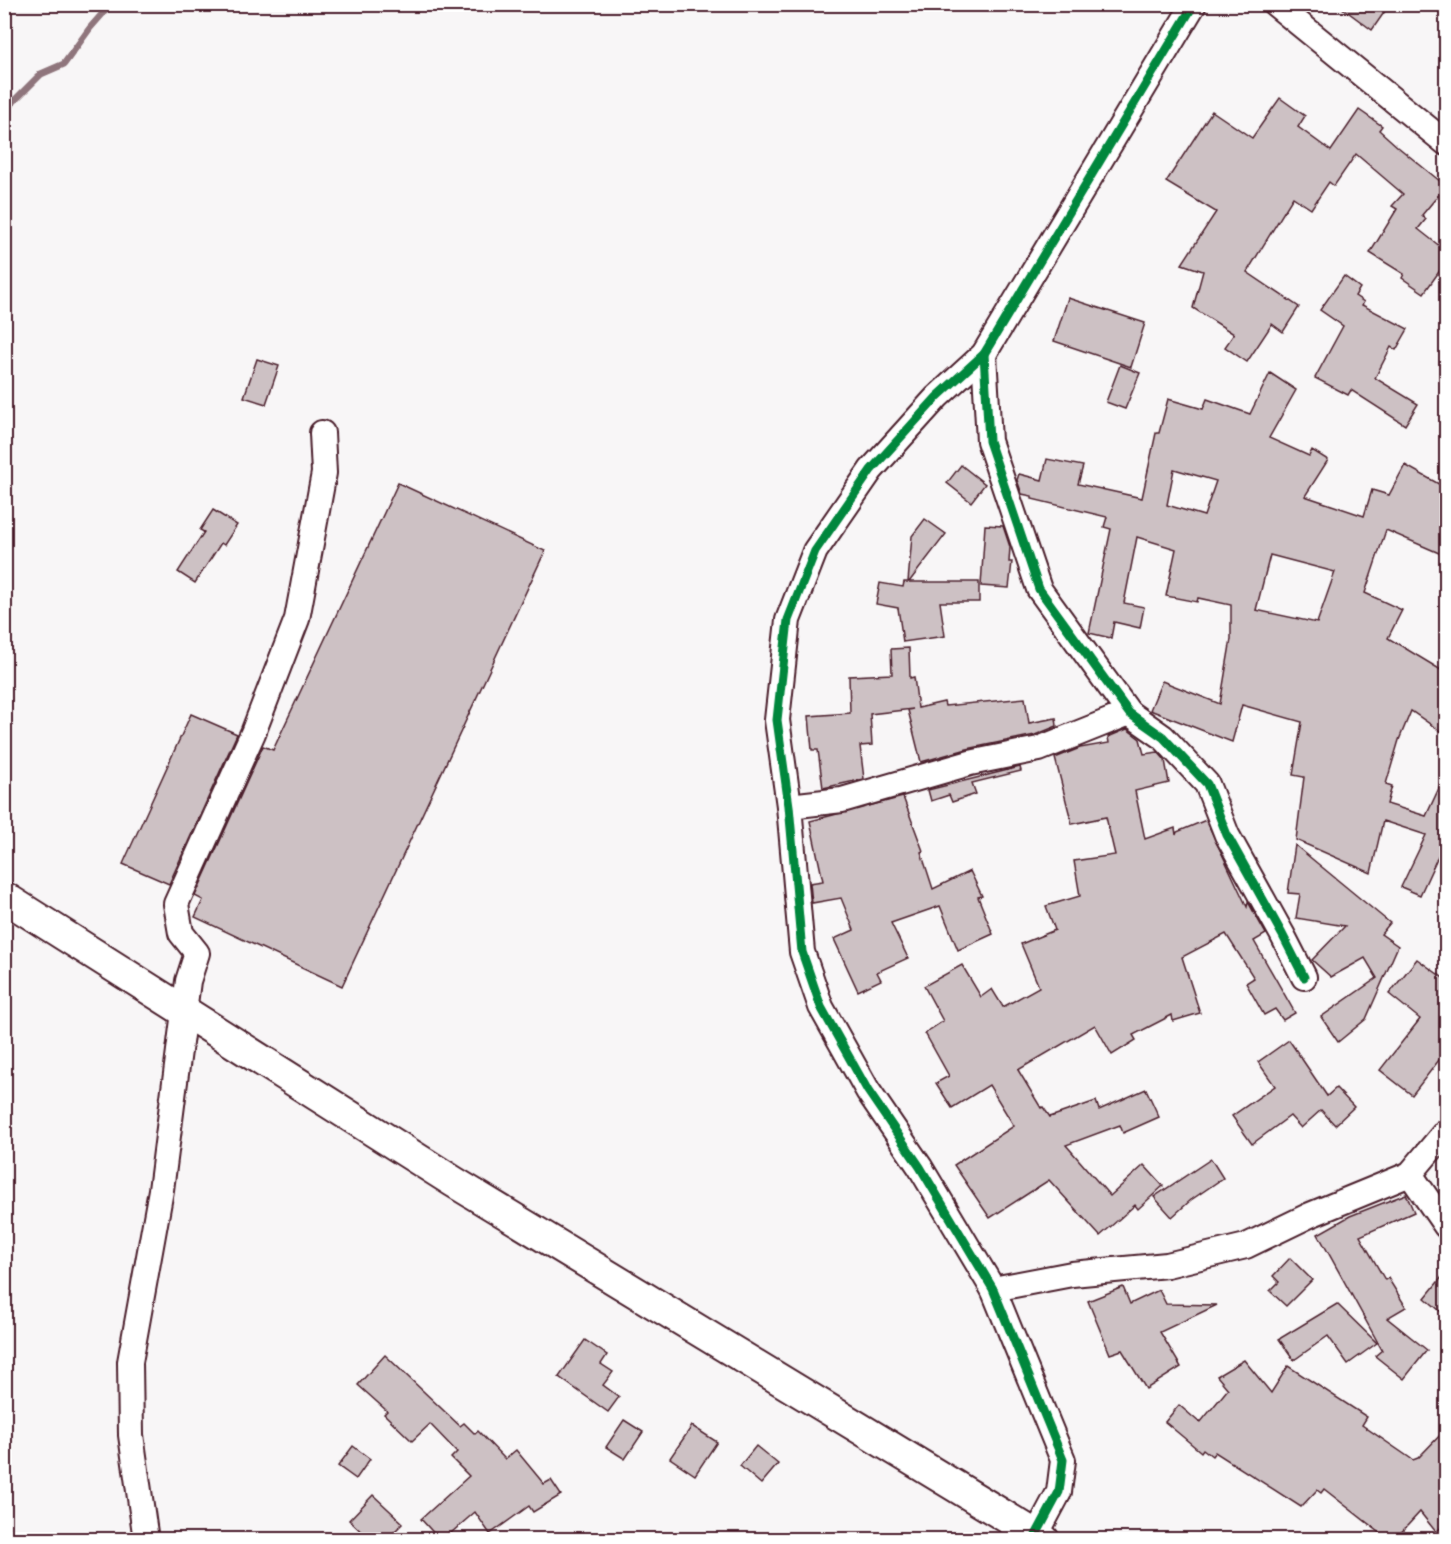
<svg xmlns="http://www.w3.org/2000/svg" width="1451" height="1544" viewBox="0 0 1451 1544" font-family="Kalam,sans-serif">
  <style>
    .lines { fill: none; stroke-linecap: round; stroke-linejoin: round }
    .stream { stroke: #8f747b; stroke-width: 7 }
    .building { fill: #cdc1c4; stroke: #4a1f2b; stroke-width: 1.5; fill-rule: evenodd }
    .minor-casing { stroke: #4a1f2b; stroke-width: 28 }
    .major-casing { stroke: #4a1f2b; stroke-width: 34 }
    .minor { stroke: #fff; stroke-width: 24 }
    .major { stroke: #fff; stroke-width: 30 }
    .cycleway-casing { stroke: #fff; stroke-width: 13 }
    .cycleway { stroke: #00873e; stroke-width: 9 }
  </style>
  <rect width="100%" height="100%" fill="#f8f6f7"/>
  <filter id="ink" filterUnits="userSpaceOnUse"><feTurbulence type="fractalNoise" baseFrequency=".0167" numOctaves="2"/><feDisplacementMap in="SourceGraphic" scale="12" xChannelSelector="R" yChannelSelector="G"/><feConvolveMatrix kernelMatrix="1 2 1 2 8 2 1 2 1" color-interpolation-filters="sRGB"/></filter>
  <g filter="url(#ink)">
    <g class="lines">
      <polyline class="stream" points="4,108 9,106 41,74 64,64 90,28 111,4"/>
    </g>
    <g class="building">
      <polygon points="1337,4 1390,4 1372,30"/>
      <polygon points="1280,98 1305,116 1298,127 1331,151 1359,110 1382,126 1379,130 1398,147 1446,186 1422,215 1426,219 1418,229 1446,251 1446,262 1424,293 1402,278 1404,274 1370,253 1397,209 1392,206 1403,194 1356,154 1334,186 1329,182 1311,209 1293,197 1247,272 1299,307 1283,332 1272,324 1247,362 1225,347 1234,334 1193,308 1203,271 1182,264 1216,212 1166,182 1212,111 1252,138"/>
      <polygon points="1344,276 1360,288 1355,296 1364,302 1362,305 1408,329 1396,350 1391,347 1375,378 1418,404 1405,425 1351,390 1348,395 1315,378 1343,326 1320,310"/>
      <polygon points="1068,298 1145,323 1131,367 1054,341"/>
      <polygon points="257,359 279,366 266,404 244,397"/>
      <polygon points="1120,365 1140,373 1125,409 1106,402"/>
      <path d="M1270,373L1296,390L1269,438L1309,456L1312,450L1328,460L1305,496L1364,516L1372,490L1389,495L1405,465L1446,488V556L1386,530L1365,593L1402,610L1388,638L1446,673V735L1411,711L1399,740L1386,784L1392,786L1387,804L1426,816L1446,773V860L1438,856L1420,895L1401,887L1426,835L1383,821L1371,873L1296,840L1304,777L1293,775L1302,722L1242,705L1232,742L1150,710L1162,681L1220,704L1231,639V605L1198,598L1197,602L1166,596L1176,549L1137,537L1124,603L1144,607L1140,628L1114,622L1111,638L1089,633L1111,529L1104,527L1107,517L1032,499V496L1022,494L1017,480L1019,474L1042,480L1047,459L1083,466L1078,484L1142,498L1156,433H1159L1168,399L1203,409L1207,399L1250,414ZM1174,469L1216,481L1204,516L1167,505ZM1270,555L1335,572L1317,623L1256,610Z"/>
      <polygon points="961,465 985,484 971,502 947,483"/>
      <polygon points="398,483 545,551 342,986 195,917 203,900 195,896 263,746 273,750"/>
      <polygon points="213,510 237,525 224,545 221,543 195,583 178,572 204,532 200,530"/>
      <polygon points="925,519 946,534 909,582 979,582 979,602 940,602 945,636 903,642 898,608 876,604 880,583 903,587 904,582 908,582 912,536"/>
      <polygon points="985,525 1003,526 1010,547 1009,562 1012,562 1009,588 981,586"/>
      <polygon points="909,648 910,678 914,677 918,708 944,702 945,706 1025,698 1029,723 1056,718 1057,726 1035,735 967,749 921,762 908,710 913,709 870,714 872,745 860,746 864,779 823,788 818,750 812,750 809,716 850,713 849,676 892,674 891,649"/>
      <polygon points="191,714 237,734 169,884 123,864"/>
      <polygon points="1127,729 1140,739 1144,754 1158,752 1165,760 1169,783 1135,791 1145,839 1175,828 1176,835 1177,832 1206,820 1247,907 1248,902 1266,934 1254,941 1295,1013 1283,1020 1275,1009 1264,1015 1246,983 1254,978 1226,934 1182,957 1200,1013 1173,1021 1172,1015 1133,1035 1136,1040 1112,1055 1095,1025 1018,1070 1041,1108 1043,1107 1050,1117 1096,1101 1099,1110 1146,1089 1159,1117 1123,1133 1120,1125 1066,1145 1110,1196 1144,1165 1163,1186 1138,1209 1135,1205 1100,1236 1049,1180 990,1218 954,1165 1014,1126 989,1085 952,1108 936,1083 949,1076 925,1033 943,1021 924,986 962,965 981,997 992,989 1003,1007 1039,987 1021,944 1055,930 1046,906 1080,896 1074,861 1115,855 1106,817 1072,824 1055,758 1080,748 1109,743 1108,737"/>
      <polygon points="1020,767 1021,771 972,783 976,794 952,802 949,795 931,801 928,790"/>
      <polygon points="903,797 923,851 921,852 933,889 970,871 982,896 978,897 993,934 958,950 940,906 891,923 908,958 877,972 881,980 858,991 834,939 854,930 841,898 812,903 810,883 823,881 810,821"/>
      <polygon points="1295,845 1390,923 1381,934 1398,946 1366,1019 1338,1042 1321,1017 1377,978 1365,958 1331,977 1312,960 1345,926 1296,918 1300,894 1288,893"/>
      <polygon points="1417,959 1446,980 1446,1051 1412,1095 1380,1070 1420,1019 1389,994"/>
      <polygon points="1289,1040 1327,1096 1336,1088 1354,1107 1335,1125 1321,1110 1301,1128 1290,1116 1252,1144 1232,1116 1275,1086 1258,1062"/>
      <polygon points="1211,1159 1223,1178 1191,1200 1172,1217 1154,1197"/>
      <polygon points="1406,1194 1414,1212 1360,1236 1385,1280 1388,1278 1406,1307 1387,1318 1427,1350 1404,1379 1375,1356 1382,1350 1318,1234 1350,1216"/>
      <polygon points="1290,1258 1312,1280 1286,1306 1270,1291 1279,1282 1273,1276"/>
      <polygon points="1446,1272 1446,1316 1425,1298"/>
      <polygon points="1123,1287 1130,1304 1159,1290 1166,1304 1217,1305 1160,1332 1181,1367 1146,1389 1122,1350 1110,1354 1088,1301"/>
      <polygon points="1337,1304 1377,1343 1348,1364 1328,1336 1294,1360 1279,1339"/>
      <polygon points="585,1340 607,1355 601,1364 613,1372 603,1385 619,1397 608,1412 559,1377"/>
      <polygon points="385,1355 460,1426 464,1423 475,1434 478,1431 505,1459 516,1450 544,1484 551,1480 561,1495 533,1512 529,1506 490,1534 475,1512 444,1539 439,1539 421,1519 469,1476 451,1458 457,1452 430,1424 412,1441 384,1414 387,1411 358,1385"/>
      <polygon points="1244,1360 1271,1393 1288,1366 1367,1417 1362,1425 1413,1460 1418,1458 1446,1429 1446,1523 1436,1532 1420,1512 1395,1539 1388,1539 1324,1489 1321,1493 1317,1490 1301,1507 1215,1452 1212,1456 1203,1449 1201,1452 1165,1422 1179,1405 1200,1423 1228,1389 1217,1376"/>
      <polygon points="624,1420 643,1432 625,1459 606,1447"/>
      <polygon points="692,1426 717,1442 695,1475 670,1458"/>
      <polygon points="353,1446 370,1459 356,1479 338,1466"/>
      <polygon points="756,1446 778,1464 761,1484 740,1466"/>
      <polygon points="373,1495 403,1523 387,1539 369,1539 349,1520"/>
    </g>
    <g class="lines">
      <g class="minor-casing">
        <g id="minor">
          <polyline points="1275,4 1446,143"/>
          <polyline points="984,354 989,441 1039,589 1129,713 1163,737 1207,784 1227,835 1282,934 1304,977"/>
          <polyline points="789,806 842,800 970,763 1039,749 1129,713"/>
          <polyline points="1410,1174 1446,1226"/>
          <polyline points="993,1289 1072,1274 1167,1265 1246,1246 1310,1215 1410,1174 1446,1131"/>
          <polyline points="1036,1535 1059,1492 1063,1460 993,1289 920,1167 868,1091 821,1007 802,952 789,806 777,720 788,620 815,551 871,470 937,397 984,354 1194,4"/>
          <polyline points="146,1540 131,1435 130,1362 161,1190 188,981 197,953 181,933 176,904 253,733 297,619 324,473 322,433"/>
        </g>
      </g>
      <g class="major-casing">
        <polyline id="major" points="4,897 454,1182 1044,1540"/>
      </g>
      <use href="#minor" class="minor"/>
      <use href="#major" class="major"/>
      <g class="cycleway-casing">
        <g id="cycleway">
          <polyline points="984,354 989,441 1039,589 1129,713 1163,737 1207,784 1227,835 1282,934 1304,977"/>
          <polyline points="1036,1535 1059,1492 1063,1460 993,1289 920,1167 868,1091 821,1007 802,952 789,806 777,720 788,620 815,551 871,470 937,397 984,354 1194,4"/>
        </g>
      </g>
      <use href="#cycleway" class="cycleway"/>
    </g>
  </g>
  <rect width="1451" height="1544" fill="none" stroke="#fff" stroke-width="24"/>
  <rect x="12" y="12" width="1427" height="1520" fill="none" stroke="#4a1f2b" stroke-width="2" filter="url(#ink)"/>
</svg>
